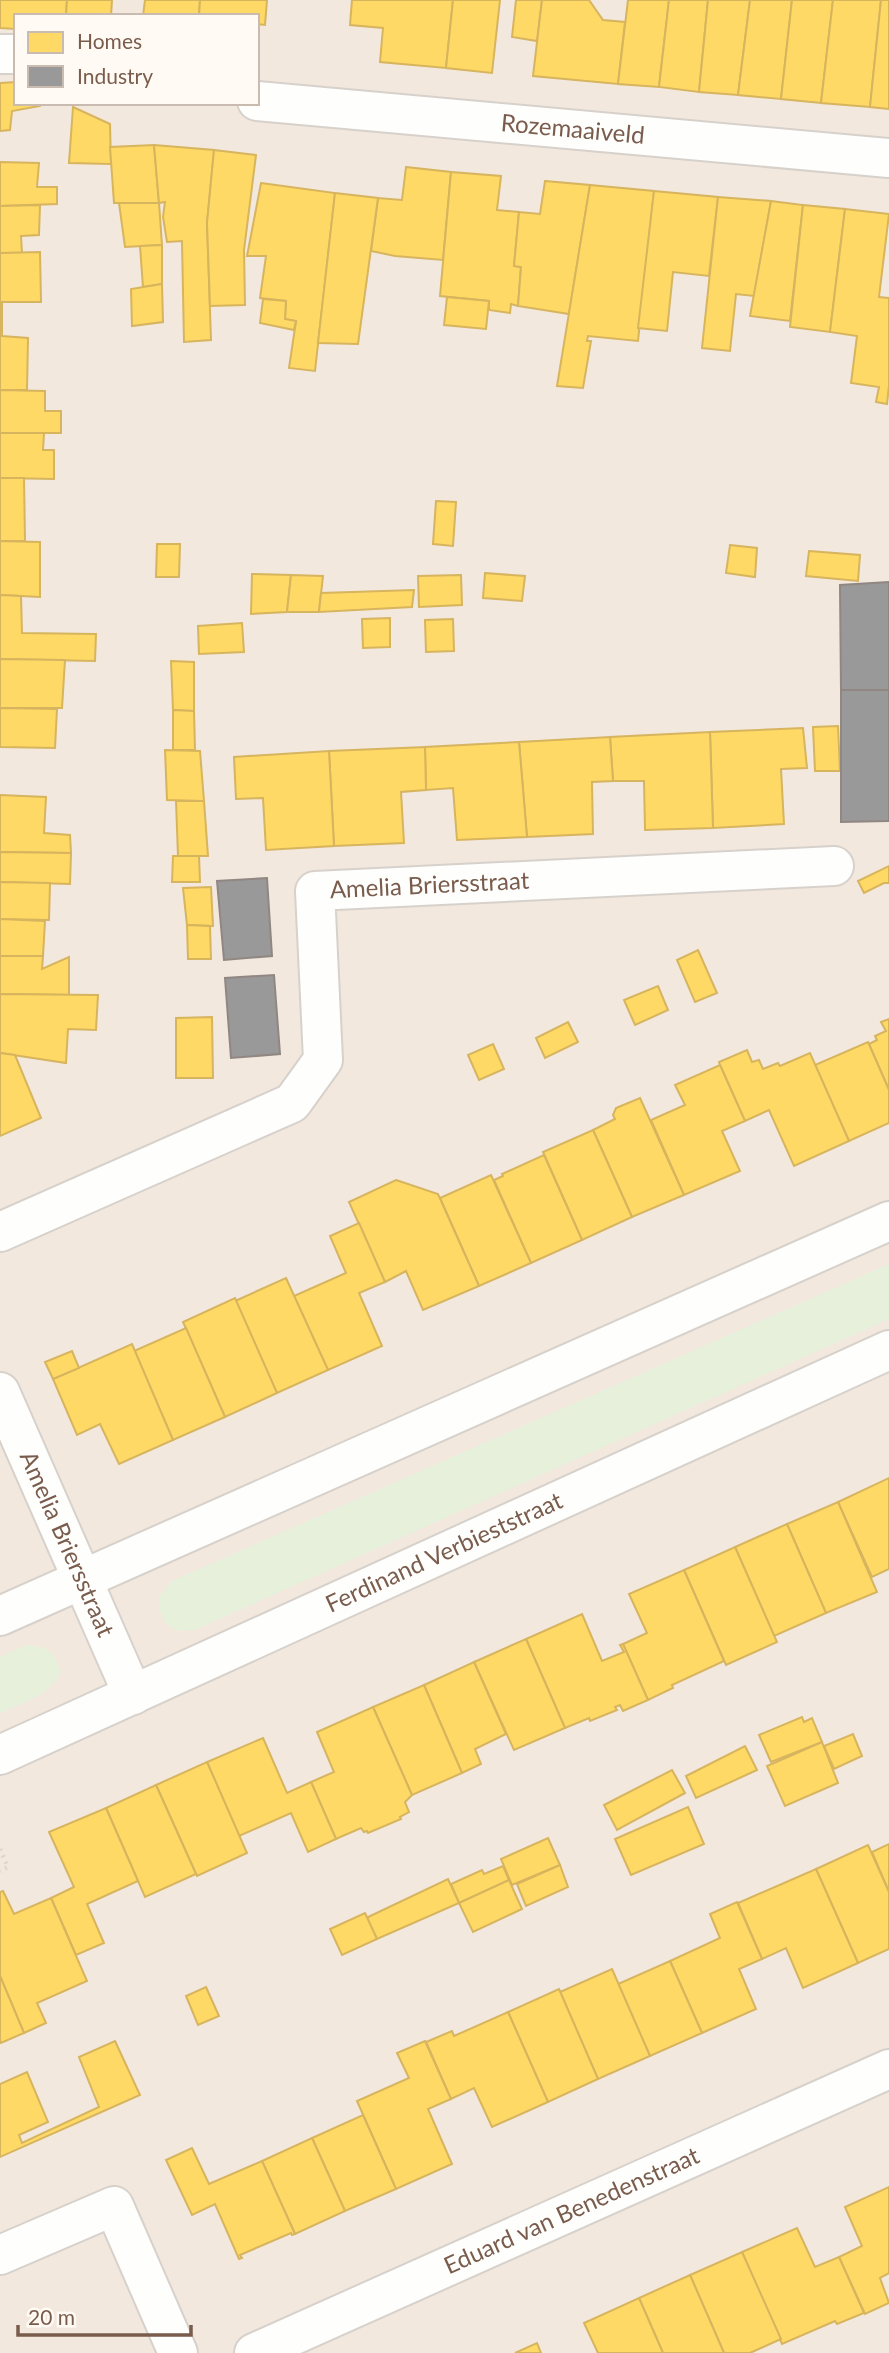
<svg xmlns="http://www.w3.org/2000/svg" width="889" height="2353" viewBox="0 0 889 2353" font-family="Lato,sans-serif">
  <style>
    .residential { fill: #f2e8de; fill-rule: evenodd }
    .green { fill: #e7f0db }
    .homes { fill: #ffd966; stroke: #d7b45e; stroke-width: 2 }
    .industry { fill: #999; stroke: #908782; stroke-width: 2 }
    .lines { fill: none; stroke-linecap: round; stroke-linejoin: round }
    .minor-casing { stroke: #d7d1cb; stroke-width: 42 }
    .path { stroke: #dcd5d0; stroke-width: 4.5; stroke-dasharray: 2 5; stroke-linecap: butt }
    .minor { stroke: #fefefd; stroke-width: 38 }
    .labels { text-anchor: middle; stroke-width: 7; stroke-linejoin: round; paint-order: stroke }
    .street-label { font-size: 24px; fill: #7a5c4d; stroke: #fffaf3 }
  </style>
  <rect width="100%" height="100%" fill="#f9f5f0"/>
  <path class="residential" d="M0,0H889V2353H0ZM16,16H257V103H16Z"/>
  <g class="green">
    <polygon points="889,1264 889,1319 195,1630 177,1631 164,1622 159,1609 160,1595 172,1581"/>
    <path d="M26,1645C49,1647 52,1650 61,1671C51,1696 24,1702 0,1713V1657Z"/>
  </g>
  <g class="homes">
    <polygon points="0,0 67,0 66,16 16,16 16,29 0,28"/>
    <polygon points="67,0 112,0 111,16 66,16"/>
    <polygon points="145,0 200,0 199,16 143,16"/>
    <polygon points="200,0 267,0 265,25 257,24 257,16 199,16"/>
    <polygon points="352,0 453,0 446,68 380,62 383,28 350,25"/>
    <polygon points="453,0 500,0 492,73 446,68"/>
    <polygon points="516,0 542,0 537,41 512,37"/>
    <polygon points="542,0 589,0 603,20 625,22 618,84 533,76"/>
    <polygon points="628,0 669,0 659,87 618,84"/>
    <polygon points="669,0 708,0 699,92 659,87"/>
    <polygon points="708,0 750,0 738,95 699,92"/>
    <polygon points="750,0 792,0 781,99 738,95"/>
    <polygon points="792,0 833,0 821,103 781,99"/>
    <polygon points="833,0 881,0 870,107 821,103"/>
    <polygon points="881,0 889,0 889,109 870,107"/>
    <polygon points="16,82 16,103 40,103 40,106 12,111 10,130 0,131 0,83"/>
    <polygon points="73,107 110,124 111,164 69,163"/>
    <polygon points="154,145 159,203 114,203 110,147"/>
    <polygon points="154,145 214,150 207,223 211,340 184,342 182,241 167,242 163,217 165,202 159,203"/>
    <polygon points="214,150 256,155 244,250 245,305 210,306 207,223"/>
    <polygon points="0,162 39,163 37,187 57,187 57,204 0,206"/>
    <polygon points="406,167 451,172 443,260 395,256 371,251 378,198 402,200"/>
    <polygon points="451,172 501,176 497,210 519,212 514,266 521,267 518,306 511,304 510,313 489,310 489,301 440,296"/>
    <polygon points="545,181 590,185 569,314 518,306 521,267 514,266 519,212 540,214"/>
    <polygon points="261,183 335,193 315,371 289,368 296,321 285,319 286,301 260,298 266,256 247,256"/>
    <polygon points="590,185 654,191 638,341 588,336 587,341 591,341 583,388 557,386"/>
    <polygon points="654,191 718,197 709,276 673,272 667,331 638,328"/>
    <polygon points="335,193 378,198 358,344 318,343"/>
    <polygon points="718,197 771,201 754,296 736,294 730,351 702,348"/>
    <polygon points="771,201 803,205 790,321 750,316"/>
    <polygon points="119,203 159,203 162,245 125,247"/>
    <polygon points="40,205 39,235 21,236 22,253 0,253 0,206"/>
    <polygon points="803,205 845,209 830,332 790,327"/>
    <polygon points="845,209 889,214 879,297 889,298 889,385 887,404 876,402 879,387 851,383 857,336 830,332"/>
    <polygon points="162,245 162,284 143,287 140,246"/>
    <polygon points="40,252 41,302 0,302 0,253"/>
    <polygon points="162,284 163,322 132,326 131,289"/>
    <polygon points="447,297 489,301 486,329 444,325"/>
    <polygon points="263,299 286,301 285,319 296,321 294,330 260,323"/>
    <polygon points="0,302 2,302 2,336 28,338 27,390 0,390"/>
    <polygon points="0,390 45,391 45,411 61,411 61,433 0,433"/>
    <polygon points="0,433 44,433 43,450 54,450 54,479 0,478"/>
    <polygon points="0,478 24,478 25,541 0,541"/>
    <polygon points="436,501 456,502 453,546 433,544"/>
    <polygon points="0,541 40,542 40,597 0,595"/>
    <polygon points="157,544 180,544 179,577 156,577"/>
    <polygon points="730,545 757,548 755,577 726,573"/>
    <polygon points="809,551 860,555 858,581 806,576"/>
    <polygon points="485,573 525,576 522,601 483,598"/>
    <polygon points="252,574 291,575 287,612 251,614"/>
    <polygon points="291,575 323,576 319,612 287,612"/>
    <polygon points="461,575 462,605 419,607 418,576"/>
    <polygon points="414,590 412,607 319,612 321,593"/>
    <polygon points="0,595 21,596 22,633 96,634 95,661 0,659"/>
    <polygon points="390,618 390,647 363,648 362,619"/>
    <polygon points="453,619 454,651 426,652 425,620"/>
    <polygon points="242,623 244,652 199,654 198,626"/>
    <polygon points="0,659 65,660 62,708 0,708"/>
    <polygon points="171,661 194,662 194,711 173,710"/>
    <polygon points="0,708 57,709 55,748 0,747"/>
    <polygon points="173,710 194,711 195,750 173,750"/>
    <polygon points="838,726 840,771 815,771 813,727"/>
    <polygon points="803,728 807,768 781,769 784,824 713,828 710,732"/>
    <polygon points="710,732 713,828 645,830 644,781 613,781 610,737"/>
    <polygon points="610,737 613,781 592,782 593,834 527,837 519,742"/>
    <polygon points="519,742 527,837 457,840 453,788 426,790 425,747"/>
    <polygon points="425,747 426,790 401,792 404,843 334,846 329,751"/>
    <polygon points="165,750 200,751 204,801 167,800"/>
    <polygon points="329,751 334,846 266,850 263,798 236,799 234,757"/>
    <polygon points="0,795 46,797 44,833 70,835 71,853 0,852"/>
    <polygon points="176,801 204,801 208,856 178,856"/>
    <polygon points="0,852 71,853 70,884 0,882"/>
    <polygon points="173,856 199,856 200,882 172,882"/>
    <polygon points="889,866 889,883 884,883 864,893 858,881"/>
    <polygon points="0,882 50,883 49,920 0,919"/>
    <polygon points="211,887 213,926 187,925 183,888"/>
    <polygon points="0,919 45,921 43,956 0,956"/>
    <polygon points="187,925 210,926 211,959 188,959"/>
    <polygon points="698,950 717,993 695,1002 677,960"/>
    <polygon points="0,956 43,956 42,969 69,957 69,995 0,994"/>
    <polygon points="658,986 668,1010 635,1025 624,1000"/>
    <polygon points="0,994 98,995 96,1030 68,1029 66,1063 0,1053"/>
    <polygon points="212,1017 213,1078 176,1078 176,1018"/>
    <polygon points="889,1019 889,1090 869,1044 877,1040 875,1036 886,1031 881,1022"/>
    <polygon points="568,1022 578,1042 545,1058 536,1038"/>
    <polygon points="868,1042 889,1090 889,1123 849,1141 815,1065"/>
    <polygon points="493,1044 504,1069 479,1080 468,1055"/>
    <polygon points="747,1050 752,1062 759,1060 763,1069 778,1063 780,1066 810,1053 849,1141 794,1166 769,1110 745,1121 720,1065 719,1062"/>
    <polygon points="0,1053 15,1055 41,1118 0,1136"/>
    <polygon points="720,1065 745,1121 722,1131 740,1171 684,1195 651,1120 685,1105 675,1085"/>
    <polygon points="640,1098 684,1195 632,1217 593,1130 615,1119 613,1115 616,1108"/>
    <polygon points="593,1130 632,1217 582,1240 543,1152"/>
    <polygon points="544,1155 582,1240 531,1263 494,1180 503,1176 502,1174"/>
    <polygon points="491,1175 531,1263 479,1286 440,1198"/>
    <polygon points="396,1180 438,1194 479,1286 423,1310 406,1271 385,1282 349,1202"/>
    <polygon points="359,1223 385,1282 359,1293 382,1346 328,1370 294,1296 346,1273 330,1236"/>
    <polygon points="286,1278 328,1370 277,1393 235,1301"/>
    <polygon points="235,1298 277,1393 225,1417 183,1322"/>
    <polygon points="186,1328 225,1417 173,1440 134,1351"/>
    <polygon points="132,1344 173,1440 119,1464 100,1424 77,1435 53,1379"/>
    <polygon points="72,1351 79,1368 53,1379 45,1362"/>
    <polygon points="889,1478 889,1569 872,1577 838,1502"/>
    <polygon points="838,1502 877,1592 826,1613 787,1524"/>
    <polygon points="787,1524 826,1613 774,1636 735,1547"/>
    <polygon points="735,1547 777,1642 726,1665 684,1570"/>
    <polygon points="684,1570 724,1661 672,1685 673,1688 648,1700 623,1644 647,1633 629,1594"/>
    <polygon points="582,1614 602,1661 624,1652 620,1645 623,1644 648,1700 623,1711 620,1705 615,1707 617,1710 590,1721 589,1718 565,1728 526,1639"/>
    <polygon points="526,1639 565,1728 514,1750 474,1662"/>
    <polygon points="474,1662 506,1734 475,1749 481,1764 462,1773 424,1685"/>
    <polygon points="424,1685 462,1773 412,1795 373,1707"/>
    <polygon points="373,1707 412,1795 405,1802 409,1812 400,1817 401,1819 368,1833 367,1831 364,1832 361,1828 336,1839 311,1782 334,1772 317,1732"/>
    <polygon points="802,1717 804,1722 812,1718 822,1742 771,1762 759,1735"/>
    <polygon points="853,1734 862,1756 834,1769 824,1746"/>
    <polygon points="263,1738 287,1793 311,1782 336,1839 308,1852 291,1813 239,1836 207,1762"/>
    <polygon points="822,1742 838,1783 785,1806 767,1766"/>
    <polygon points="745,1746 757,1770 696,1798 686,1776"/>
    <polygon points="207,1762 247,1853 197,1876 156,1785"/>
    <polygon points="672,1770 685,1793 617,1830 604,1805"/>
    <polygon points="156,1785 196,1874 145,1897 106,1808"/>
    <polygon points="688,1807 704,1844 631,1875 615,1839"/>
    <polygon points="106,1808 138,1881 87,1904 104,1943 76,1955 51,1898 74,1887 49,1832"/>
    <polygon points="548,1838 560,1865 512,1885 501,1859"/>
    <polygon points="889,1844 889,1892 872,1852"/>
    <polygon points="868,1845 889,1892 889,1949 858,1963 816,1869"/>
    <polygon points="560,1865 568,1887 526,1906 517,1884"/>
    <polygon points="503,1866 509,1880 459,1903 451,1884 482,1870 484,1874"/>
    <polygon points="816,1869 858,1963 803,1988 786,1948 762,1959 738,1903"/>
    <polygon points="448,1879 459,1903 377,1939 366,1918"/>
    <polygon points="509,1880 522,1909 473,1932 459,1903"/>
    <polygon points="3,1891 14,1914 51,1898 87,1981 37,2003 46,2023 24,2033 0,1976 0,1892"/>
    <polygon points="737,1902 762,1959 739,1969 756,2009 702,2033 670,1961 720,1938 710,1914"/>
    <polygon points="365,1913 377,1939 342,1955 330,1929"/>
    <polygon points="670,1961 702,2033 650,2056 618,1984"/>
    <polygon points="612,1969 650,2056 598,2079 560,1992"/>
    <polygon points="0,1976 24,2033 1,2043 0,2040"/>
    <polygon points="206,1987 219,2016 198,2025 186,1996"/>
    <polygon points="559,1989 598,2079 548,2102 508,2012"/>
    <polygon points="508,2012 548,2102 492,2127 474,2088 451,2099 426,2042 452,2031 454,2036"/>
    <polygon points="115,2041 140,2095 0,2157 0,2084 27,2072 48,2122 19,2135 22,2143 99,2107 79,2057"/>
    <polygon points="425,2041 451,2099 428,2109 452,2164 396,2189 357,2101 409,2078 397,2053"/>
    <polygon points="363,2115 396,2189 345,2211 312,2138"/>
    <polygon points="312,2138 345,2211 295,2234 262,2161"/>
    <polygon points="192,2148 209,2184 262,2161 295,2234 292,2235 291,2233 240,2255 242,2258 239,2259 215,2204 192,2215 166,2160"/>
    <polygon points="889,2187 889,2273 880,2278 889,2303 865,2314 839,2257 862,2246 845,2207"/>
    <polygon points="797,2228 815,2267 839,2257 864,2313 837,2324 835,2321 782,2344 742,2252"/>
    <polygon points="742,2252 781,2339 750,2353 724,2353 690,2275"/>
    <polygon points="690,2275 724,2353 663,2353 639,2298"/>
    <polygon points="639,2298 663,2353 598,2353 584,2323"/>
    <polygon points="537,2343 541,2353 515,2353"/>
  </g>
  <g class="industry">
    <polygon points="889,582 889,690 841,690 840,585"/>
    <polygon points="841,690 889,690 889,821 841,822"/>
    <polygon points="267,878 272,956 224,960 217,881"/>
    <polygon points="274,975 280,1054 231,1058 225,978"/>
  </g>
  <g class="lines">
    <g class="minor-casing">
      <g id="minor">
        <polyline points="0,54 16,54"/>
        <path id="s1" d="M257,101L889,158"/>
        <path id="s2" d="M0,1232L292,1103L323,1060L315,891L834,866"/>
        <path id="s3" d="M0,1392L133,1695"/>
        <polyline points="0,1616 889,1221"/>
        <path id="s4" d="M0,1755L889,1350"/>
        <polyline points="0,2255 114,2206 178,2353"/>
        <path id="s5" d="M254,2353L889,2069"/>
      </g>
    </g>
    <polyline class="path" points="0,1849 8,1867 0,1871"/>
    <use href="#minor" class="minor"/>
  </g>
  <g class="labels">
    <g class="street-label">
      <text dy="8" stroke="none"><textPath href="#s1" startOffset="317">Rozemaaiveld</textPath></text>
      <text dy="8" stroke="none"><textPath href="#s2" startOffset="656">Amelia Briersstraat</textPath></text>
      <text dy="8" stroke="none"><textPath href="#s3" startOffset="166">Amelia Briersstraat</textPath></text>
      <text dy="8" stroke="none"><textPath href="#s4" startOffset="488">Ferdinand Verbieststraat</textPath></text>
      <text dy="8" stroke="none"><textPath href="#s5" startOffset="348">Eduard van Benedenstraat</textPath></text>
    </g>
  </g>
  <rect x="14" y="14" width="245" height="91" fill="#fffaf3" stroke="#cabbb1" stroke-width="2"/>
  <rect x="28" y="32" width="35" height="21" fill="#ffd966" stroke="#cabbb1" stroke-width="2"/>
  <text x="77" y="49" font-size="21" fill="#7a5c4d">Homes</text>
  <rect x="28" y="66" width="35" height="21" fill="#999999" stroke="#cabbb1" stroke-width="2"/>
  <text x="77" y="84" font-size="21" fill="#7a5c4d">Industry</text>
  <path d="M18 2325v10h173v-10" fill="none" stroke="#7a5c4d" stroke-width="3.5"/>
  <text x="28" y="2325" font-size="21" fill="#7a5c4d" stroke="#fffaf3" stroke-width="5" paint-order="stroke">20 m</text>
</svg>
